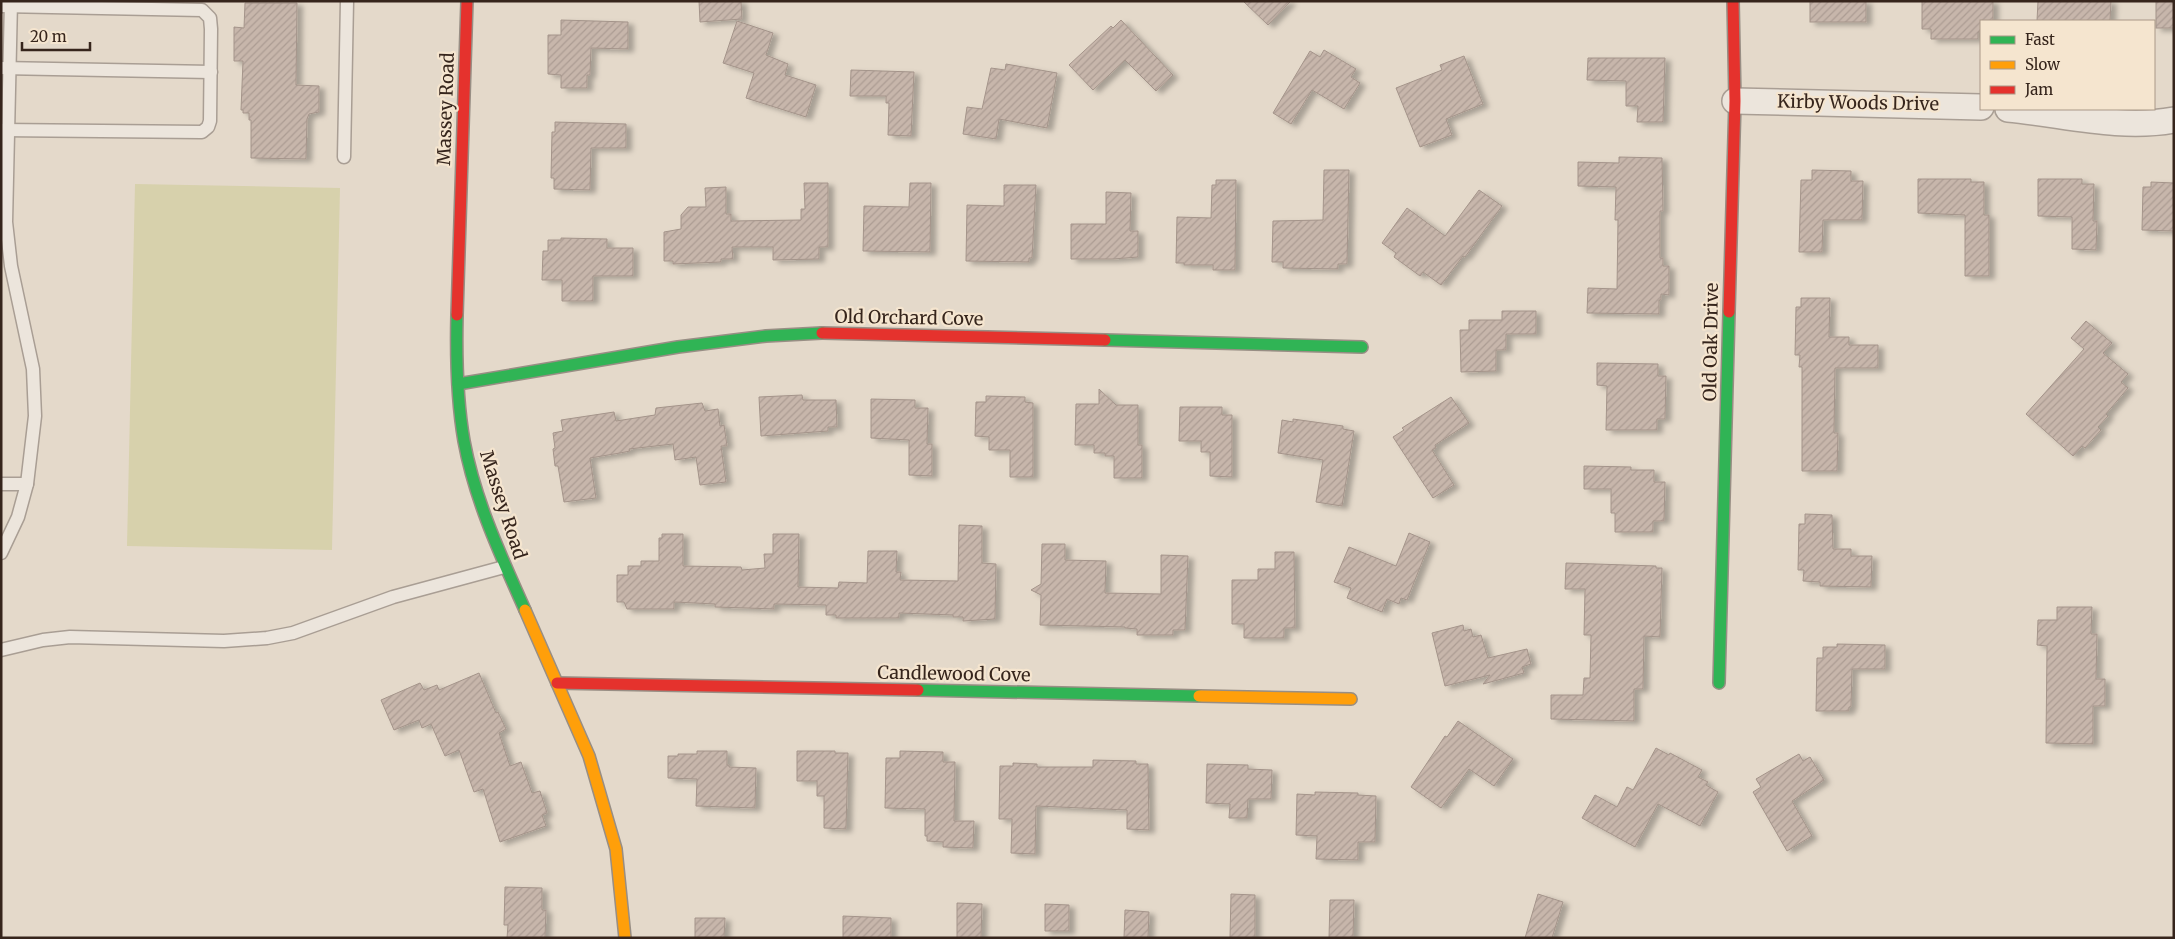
<svg xmlns="http://www.w3.org/2000/svg" width="2175" height="939" viewBox="0 0 2175 939" font-family="Merriweather,serif">
  <style>
    .green { fill: #d7d1ac }
    .building { fill: url(#building-hatch); stroke: #a4948a; filter: url(#shadow) }
    .lines { fill: none; stroke-linecap: round; stroke-linejoin: round }
    .lane-casing { stroke: #a99e94; stroke-width: 15 }
    .street-casing { stroke: #a99e94; stroke-width: 28 }
    .fast-casing { stroke: #988e84; stroke-width: 14 }
    .slow-casing { stroke: #988e84; stroke-width: 14 }
    .jam-casing { stroke: #988e84; stroke-width: 14 }
    .lane { stroke: #ece5dc; stroke-width: 12 }
    .street { stroke: #ece5dc; stroke-width: 25 }
    .fast { stroke: #30b455; stroke-width: 11 }
    .slow { stroke: #ff9f0a; stroke-width: 11 }
    .jam { stroke: #e5322d; stroke-width: 11 }
    .labels { text-anchor: middle; stroke-width: 4.5; stroke-linejoin: round; paint-order: stroke }
    .street-label { font-size: 18px; fill: #36251c; stroke: #f5e5cf }
  </style>
  <defs>
    <pattern id="building-hatch" width="6" height="6" patternUnits="userSpaceOnUse" patternTransform="scale(1.25)"><rect width="6" height="6" fill="#c7b6ab"/><path d="M-1 1l2-2M0 6l6-6M5 7l2-2" fill="none" stroke="#ac9c93"/></pattern>
    <filter id="shadow"><feDropShadow dx="5.5" dy="3" stdDeviation="2.5" flood-color="#0004"/></filter>
  </defs>
  <rect width="100%" height="100%" fill="#e4d9ca"/>
  <polygon class="green" points="135,184 340,188 332,550 127,546"/>
  <g class="building">
    <polygon points="699,1 741,1 742,19 700,22"/>
    <polygon points="1243,1 1291,1 1268,25"/>
    <rect x="1810" y="1" width="56" height="21"/>
    <polygon points="1922,1 1993,1 1993,21 1981,21 1981,32 1978,32 1978,39 1931,39 1931,29 1922,29"/>
    <polygon points="2111,1 2110,21 2037,21 2038,1"/>
    <rect x="2156" y="1" width="18" height="27"/>
    <polygon points="245,3 297,3 296,85 319,86 319,112 309,114 307,119 306,159 251,158 251,120 249,120 249,113 243,113 243,110 241,110 243,61 234,61 234,27 244,28"/>
    <polygon points="561,20 628,22 628,49 591,48 590,75 587,75 587,88 561,88 561,75 548,74 548,35 561,35"/>
    <polygon points="1121,20 1173,75 1156,91 1125,60 1093,90 1069,65 1111,26 1113,28"/>
    <polygon points="737,21 773,33 766,55 788,64 785,75 816,85 806,117 746,98 754,73 723,63"/>
    <polygon points="1324,50 1356,69 1351,77 1360,83 1344,109 1312,90 1291,124 1273,113 1310,51 1320,57"/>
    <polygon points="1464,56 1483,104 1446,119 1452,135 1420,147 1396,88 1442,70 1440,65"/>
    <polygon points="1588,58 1665,58 1663,122 1637,122 1638,106 1626,106 1626,81 1587,80"/>
    <polygon points="1006,64 1057,73 1047,128 999,119 996,139 963,134 967,107 982,109 991,68 1005,70"/>
    <polygon points="851,70 914,72 911,136 888,135 889,103 886,103 886,96 850,96"/>
    <polygon points="555,122 626,124 626,148 591,148 590,190 554,189 554,178 551,178 552,132 555,132"/>
    <polygon points="1619,157 1662,158 1663,211 1660,211 1660,258 1663,258 1663,266 1669,266 1669,295 1661,294 1661,300 1659,300 1659,314 1587,313 1588,288 1617,289 1618,220 1615,220 1616,187 1578,186 1578,162 1619,163"/>
    <polygon points="1324,170 1349,170 1347,264 1338,264 1338,269 1283,268 1283,262 1272,262 1273,221 1323,220"/>
    <polygon points="1812,170 1851,171 1851,181 1863,181 1862,220 1823,220 1822,252 1799,252 1801,180 1812,180"/>
    <polygon points="1918,179 1971,179 1971,182 1984,182 1984,215 1989,215 1989,276 1965,276 1965,215 1918,213"/>
    <polygon points="2038,179 2082,179 2082,184 2094,184 2093,221 2097,221 2096,250 2072,249 2072,217 2038,216"/>
    <polygon points="1216,180 1236,180 1235,270 1213,270 1213,265 1184,265 1184,263 1176,263 1177,217 1211,218 1212,185 1216,185"/>
    <polygon points="2151,182 2174,183 2174,231 2142,230 2143,187 2151,187"/>
    <polygon points="804,183 828,183 828,247 819,247 819,259 773,260 773,247 732,247 733,259 721,259 721,262 673,264 673,261 664,261 664,232 681,229 681,215 688,207 706,207 705,188 726,187 726,214 731,214 731,221 801,220 801,209 805,209"/>
    <polygon points="910,183 931,183 930,252 863,251 864,206 909,207"/>
    <polygon points="1004,185 1036,185 1032,258 1029,258 1029,262 966,261 967,205 1004,206"/>
    <polygon points="1479,190 1502,206 1465,257 1463,256 1441,285 1423,272 1420,276 1394,257 1396,253 1382,243 1407,208 1445,236"/>
    <polygon points="1106,192 1131,193 1130,231 1138,231 1138,257 1113,259 1071,259 1071,224 1106,224"/>
    <polygon points="561,238 607,239 607,248 633,248 633,276 593,276 593,301 562,301 562,280 542,280 543,251 548,251 548,240 561,240"/>
    <polygon points="1801,298 1830,298 1829,337 1849,337 1849,345 1878,345 1878,368 1835,368 1834,433 1838,433 1837,471 1802,471 1802,367 1799,367 1800,355 1795,355 1796,307 1801,307"/>
    <polygon points="1502,311 1536,311 1536,334 1506,334 1506,350 1496,350 1496,371 1461,372 1460,330 1469,330 1469,320 1502,320"/>
    <polygon points="2086,321 2112,343 2103,353 2128,374 2121,382 2128,388 2106,414 2108,416 2098,427 2101,430 2085,448 2082,446 2073,456 2026,414 2084,349 2071,338"/>
    <polygon points="1597,363 1658,364 1658,376 1666,376 1665,419 1657,419 1657,430 1606,430 1607,386 1597,385"/>
    <polygon points="1099,389 1116,405 1138,405 1138,445 1142,445 1142,478 1114,478 1114,456 1105,456 1105,453 1094,453 1094,445 1075,445 1076,404 1099,404"/>
    <polygon points="802,395 803,400 836,400 837,427 828,427 828,431 761,436 759,397"/>
    <polygon points="986,396 1025,397 1025,402 1033,403 1033,477 1010,477 1010,450 989,450 989,437 975,436 976,402 986,402"/>
    <polygon points="1451,397 1469,423 1435,445 1436,448 1432,450 1454,485 1433,498 1393,437 1404,430 1402,428"/>
    <polygon points="871,399 915,400 915,408 928,408 927,444 932,444 932,476 909,475 909,440 871,438"/>
    <polygon points="702,403 705,411 718,409 720,426 724,425 727,446 721,446 726,482 700,485 696,457 675,460 673,444 629,449 630,451 620,453 590,458 596,498 564,502 558,466 555,466 553,449 555,448 553,433 563,431 561,420 614,412 616,421 655,415 656,408"/>
    <polygon points="1180,407 1222,407 1222,415 1232,415 1232,477 1210,476 1210,452 1201,452 1201,441 1179,441"/>
    <polygon points="1293,419 1343,426 1343,429 1354,431 1342,506 1316,502 1323,460 1278,453 1282,420 1293,422"/>
    <polygon points="1584,466 1631,467 1631,470 1654,470 1654,482 1665,482 1664,521 1653,521 1653,532 1615,532 1615,513 1611,513 1611,489 1584,489"/>
    <polygon points="1805,514 1832,515 1833,549 1851,549 1851,556 1872,556 1871,587 1820,586 1820,582 1803,581 1804,570 1798,570 1799,524 1805,524"/>
    <polygon points="959,525 982,526 982,563 996,564 995,619 963,621 963,617 953,617 953,615 899,613 899,618 836,618 836,615 826,615 826,605 774,604 774,609 747,608 715,607 715,604 674,602 674,609 627,609 624,602 617,602 617,575 628,575 628,566 641,566 641,561 659,561 659,538 662,538 662,534 683,534 683,566 741,567 742,570 765,568 764,554 773,554 773,534 799,534 798,587 838,588 839,582 867,583 868,551 897,551 896,572 901,572 900,580 958,581"/>
    <polygon points="1409,533 1430,542 1407,600 1401,598 1399,604 1387,599 1382,612 1347,598 1351,588 1334,582 1349,547 1396,566"/>
    <polygon points="1042,544 1065,544 1065,560 1106,561 1105,593 1161,594 1161,555 1188,556 1185,630 1173,630 1173,635 1137,635 1137,629 1125,628 1125,627 1040,625 1041,595 1031,590 1041,584"/>
    <polygon points="1275,552 1294,552 1295,628 1284,628 1284,638 1244,638 1244,624 1232,624 1232,580 1258,580 1258,569 1275,569"/>
    <polygon points="1566,563 1656,566 1656,568 1662,568 1660,637 1644,636 1643,689 1634,689 1634,721 1551,719 1551,695 1583,695 1584,678 1590,678 1591,635 1584,635 1585,589 1565,589"/>
    <polygon points="2057,607 2092,607 2091,634 2097,634 2096,679 2105,679 2105,706 2093,706 2093,744 2046,743 2047,646 2037,645 2038,620 2057,620"/>
    <polygon points="1463,625 1464,631 1471,629 1473,637 1481,635 1488,658 1527,649 1531,664 1522,667 1524,673 1483,684 1490,675 1445,686 1432,633"/>
    <polygon points="1837,644 1885,645 1885,669 1852,669 1851,707 1849,707 1849,711 1816,711 1817,658 1823,658 1823,647 1837,647"/>
    <polygon points="479,673 496,713 498,712 506,729 499,733 510,766 521,762 532,793 540,791 547,813 542,815 546,826 500,842 483,789 474,792 459,750 445,756 431,724 422,728 419,720 394,730 381,700 420,683 424,690 437,685 439,690"/>
    <polygon points="1458,721 1513,759 1494,786 1469,769 1441,808 1411,787 1445,736 1447,737"/>
    <polygon points="1656,748 1669,755 1670,753 1702,770 1698,777 1708,782 1706,785 1718,792 1700,826 1658,804 1635,847 1582,818 1595,795 1617,807 1627,787 1633,790"/>
    <polygon points="697,751 727,751 727,765 729,765 729,767 756,768 755,808 696,806 697,779 668,778 668,756 678,756 678,754 697,754"/>
    <polygon points="797,751 835,751 835,753 848,753 846,829 824,828 824,796 817,796 817,781 797,781"/>
    <polygon points="900,751 943,752 943,762 955,762 954,821 974,821 973,848 943,847 943,842 927,841 927,836 925,836 925,809 885,808 886,758 900,758"/>
    <polygon points="1799,754 1803,761 1810,757 1824,780 1792,801 1812,836 1787,851 1753,792 1761,787 1756,779"/>
    <polygon points="1093,760 1136,761 1136,764 1148,764 1149,830 1127,829 1127,810 1036,806 1035,854 1011,853 1012,819 999,819 1000,766 1013,766 1013,763 1037,764 1037,767 1093,767"/>
    <polygon points="1207,764 1248,765 1248,769 1272,770 1271,799 1248,799 1247,818 1229,818 1230,804 1206,803"/>
    <polygon points="1315,792 1358,793 1358,795 1376,796 1375,842 1358,842 1358,860 1316,859 1317,836 1296,835 1297,794 1315,795"/>
    <polygon points="505,887 542,888 542,910 546,910 545,938 507,938 508,925 504,925"/>
    <polygon points="1231,894 1255,895 1255,938 1230,938"/>
    <polygon points="1538,894 1563,902 1552,938 1525,938"/>
    <polygon points="1330,900 1354,900 1353,938 1329,938"/>
    <polygon points="957,903 982,904 981,938 957,938"/>
    <polygon points="1045,904 1069,905 1069,931 1045,931"/>
    <polygon points="1125,910 1149,912 1148,938 1124,938"/>
    <polygon points="843,916 891,918 891,938 843,938"/>
    <polygon points="695,918 725,918 724,938 695,938"/>
  </g>
  <g class="lines">
    <g class="lane-casing">
      <g id="lane">
        <polyline points="1,6 202,10 210,18 211,29 210,121 208,127 202,132 1,130"/>
        <polyline points="1,68 211,72"/>
        <polyline points="344,157 347,1"/>
        <polyline points="1,484 27,484"/>
        <polyline points="1,553 18,517 27,484 35,416 33,369 11,266 6,222 11,1"/>
        <polyline points="1,650 43,640 70,637 224,641 267,638 293,633 393,597 504,567"/>
      </g>
    </g>
    <g class="street-casing">
      <g id="street">
        <polyline points="1735,101 1981,107"/>
        <path d="M2008,109C2063,114 2119,130 2174,120"/>
      </g>
    </g>
    <g class="fast-casing">
      <g id="fast">
        <path d="M457,315C456,357 457,401 464,441C475,501 501,556 525,610"/>
        <polyline points="1105,340 1362,347"/>
        <polyline points="458,384 678,347 766,336 822,333"/>
        <polyline points="1719,683 1729,312"/>
        <polyline points="918,690 1199,696"/>
      </g>
    </g>
    <g class="slow-casing">
      <g id="slow">
        <polyline points="525,610 589,756 616,849 625,938"/>
        <polyline points="1199,696 1351,699"/>
      </g>
    </g>
    <g class="jam-casing">
      <g id="jam">
        <polyline points="1729,312 1735,101 1733,1"/>
        <polyline points="457,315 467,1"/>
        <polyline points="822,333 1105,340"/>
        <polyline points="557,683 918,690"/>
      </g>
    </g>
    <use href="#lane" class="lane"/>
    <use href="#street" class="street"/>
    <use href="#fast" class="fast"/>
    <use href="#slow" class="slow"/>
    <use href="#jam" class="jam"/>
  </g>
  <g class="labels">
    <g class="street-label">
      <text transform="translate(1858 103) rotate(1)" y="6">Kirby Woods Drive</text>
      <text transform="translate(446 109) rotate(-88)" y="6">Massey Road</text>
      <text transform="translate(909 318) rotate(1)" y="6">Old Orchard Cove</text>
      <text transform="translate(1711 342) rotate(-89)" y="6">Old Oak Drive</text>
      <text transform="translate(503 505) rotate(72)" y="6">Massey Road</text>
      <text transform="translate(954 674) rotate(1)" y="6">Candlewood Cove</text>
    </g>
  </g>
  <rect width="2175" height="939" fill="none" stroke="#36251c" stroke-width="5"/>
  <rect x="1980" y="20" width="175" height="90" fill="#f5e5cf" stroke="#a99887"/>
  <rect x="1990" y="36" width="25" height="8" fill="#30b455" stroke="#a99887"/>
  <text x="2025" y="45" font-size="15" fill="#36251c">Fast</text>
  <rect x="1990" y="61" width="25" height="8" fill="#ff9f0a" stroke="#a99887"/>
  <text x="2025" y="70" font-size="15" fill="#36251c">Slow</text>
  <rect x="1990" y="86" width="25" height="8" fill="#e5322d" stroke="#a99887"/>
  <text x="2025" y="95" font-size="15" fill="#36251c">Jam</text>
  <path d="M22 42v8h68v-8" fill="none" stroke="#36251c" stroke-width="2.5"/>
  <text x="30" y="42" font-size="15" fill="#36251c" stroke="#f5e5cf" stroke-width="4" paint-order="stroke">20 m</text>
</svg>
